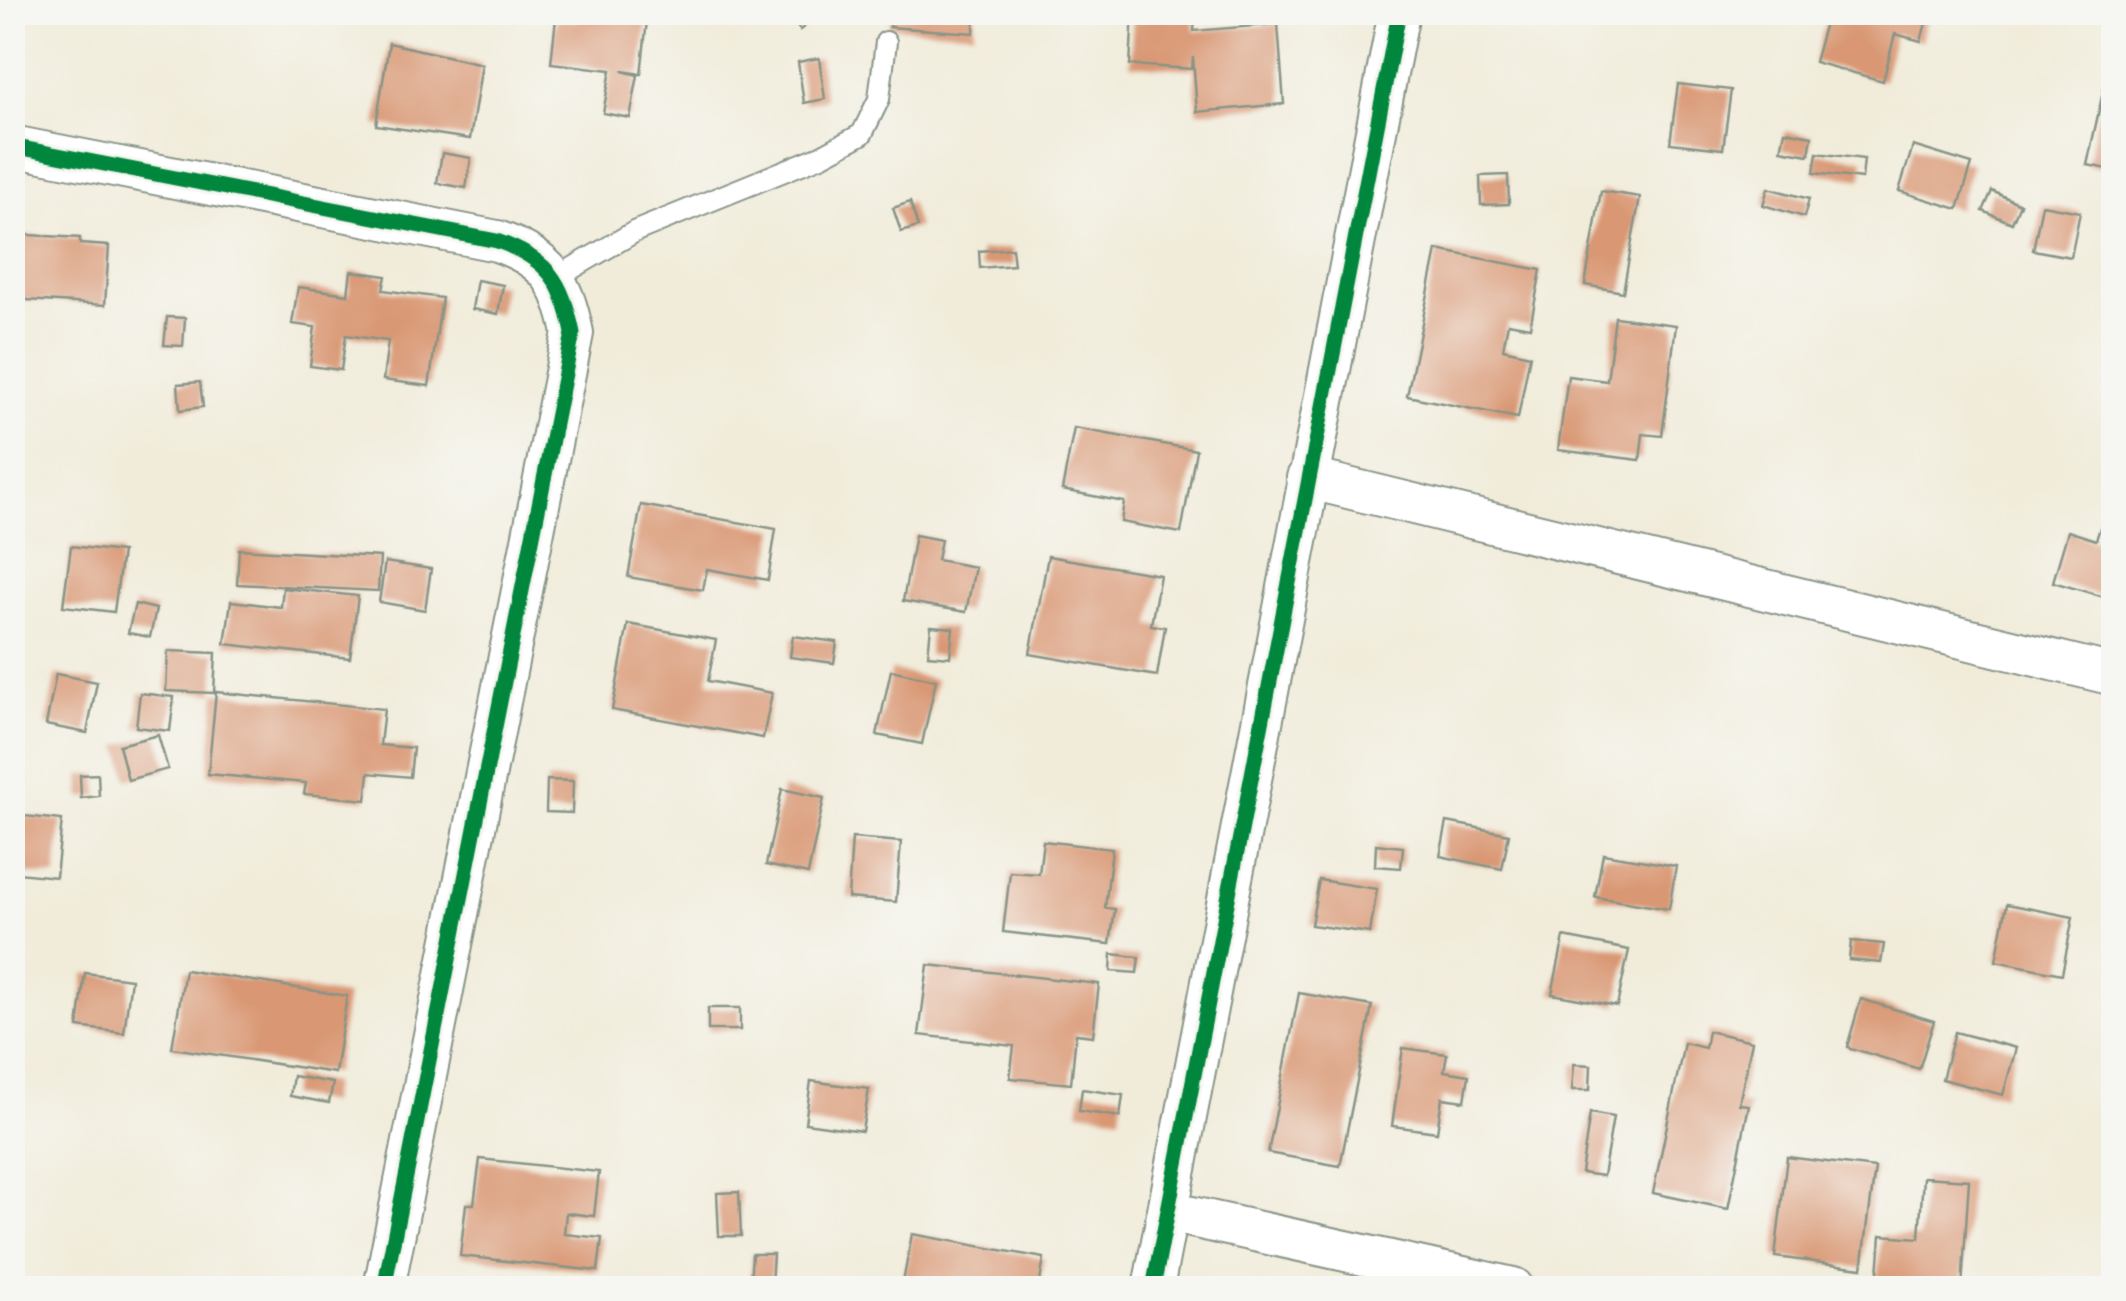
<svg xmlns="http://www.w3.org/2000/svg" width="2126" height="1301" viewBox="0 0 2126 1301" font-family="'Gochi Hand',sans-serif">
  <style>
    .building { fill: #d99773 }
    .lines { fill: none; stroke-linecap: round; stroke-linejoin: round }
    .lane-casing { stroke: #889487; stroke-width: 24 }
    .street-casing { stroke: #889487; stroke-width: 44 }
    .lane { stroke: #fff; stroke-width: 20 }
    .street { stroke: #fff; stroke-width: 40 }
    .cycleway-casing { stroke: #f6f6f2; stroke-width: 21 }
    .cycleway { stroke: #00873e; stroke-width: 15 }
  </style>
  <rect width="100%" height="100%" fill="#f6f6f2"/>
  <filter id="ink" filterUnits="userSpaceOnUse"><feTurbulence type="fractalNoise" baseFrequency=".01" numOctaves="2"/><feDisplacementMap in="SourceGraphic" scale="20" xChannelSelector="R" yChannelSelector="G"/><feConvolveMatrix kernelMatrix="1 2 1 2 8 2 1 2 1" color-interpolation-filters="sRGB"/></filter>
  <filter id="wash" filterUnits="userSpaceOnUse"><feTurbulence type="fractalNoise" baseFrequency=".0048" numOctaves="4" result="noise"/><feDisplacementMap in="SourceGraphic" scale="40" xChannelSelector="R" yChannelSelector="G"/><feGaussianBlur stdDeviation="2.25" result="paint"/><feColorMatrix in="noise" values="0 0 0 0 0 0 0 0 0 0 0 0 0 0 0 0 0 1.4 0 .05"/><feComposite in="paint" operator="in"/></filter>
  <g filter="url(#wash)">
    <rect width="100%" height="100%" fill="#f1ecda"/>
    <g id="blocks">
      <g class="building">
        <polygon points="579,12 648,12 641,74 622,71 638,75 630,118 603,113 611,70 551,63 556,18 578,20"/>
        <polygon points="786,12 823,12 800,30"/>
        <polygon points="891,12 975,12 974,33 889,27"/>
        <polygon points="1133,12 1195,16 1194,31 1278,24 1284,104 1197,112 1193,57 1192,69 1130,65"/>
        <polygon points="1828,12 1929,12 1921,41 1895,34 1883,81 1814,62"/>
        <polygon points="389,43 482,64 470,139 376,125"/>
        <polygon points="819,58 825,99 804,103 798,62"/>
        <polygon points="2108,69 2114,70 2114,170 2087,165"/>
        <polygon points="1678,84 1731,90 1723,149 1670,143"/>
        <polygon points="1785,131 1812,136 1809,155 1781,150"/>
        <polygon points="1913,146 1972,164 1958,209 1899,191"/>
        <polygon points="442,153 471,158 466,188 437,183"/>
        <polygon points="1817,153 1864,159 1862,179 1814,173"/>
        <polygon points="1508,175 1509,204 1481,205 1480,176"/>
        <polygon points="1768,188 1809,199 1804,217 1763,205"/>
        <polygon points="1601,191 1640,197 1623,292 1585,285"/>
        <polygon points="1992,191 2020,204 2012,223 1983,211"/>
        <polygon points="910,202 918,227 901,232 893,208"/>
        <polygon points="2042,205 2080,212 2071,257 2033,250"/>
        <polygon points="12,234 80,238 80,244 109,246 105,305 12,299"/>
        <polygon points="1012,248 1014,265 980,268 979,251"/>
        <polygon points="1437,250 1541,270 1530,327 1508,323 1503,349 1530,355 1518,418 1407,396"/>
        <polygon points="351,271 386,276 383,290 442,298 429,386 383,380 388,341 346,335 341,370 310,366 315,327 292,324 298,287 348,294"/>
        <polygon points="477,280 503,285 498,314 472,309"/>
        <polygon points="167,317 185,318 183,346 164,345"/>
        <polygon points="1615,317 1676,325 1662,436 1643,434 1640,460 1558,450 1568,376 1607,381"/>
        <polygon points="200,382 203,407 180,410 178,384"/>
        <polygon points="1074,428 1196,450 1181,533 1121,522 1124,502 1062,490"/>
        <polygon points="2114,486 2114,600 2053,582 2068,531 2096,540"/>
        <polygon points="641,505 776,529 768,580 707,569 703,590 628,577"/>
        <polygon points="915,535 941,540 937,560 975,567 966,612 903,601"/>
        <polygon points="71,546 122,552 114,612 63,606"/>
        <polygon points="239,549 380,557 378,591 237,584"/>
        <polygon points="1048,556 1160,575 1151,625 1165,627 1157,676 1030,654"/>
        <polygon points="385,562 431,569 425,610 379,602"/>
        <polygon points="283,588 358,596 350,658 225,644 231,601 281,607"/>
        <polygon points="135,604 156,609 150,637 128,633"/>
        <polygon points="628,624 716,640 708,681 772,693 763,738 612,710"/>
        <polygon points="931,626 953,628 950,657 928,655"/>
        <polygon points="793,636 837,642 834,663 790,657"/>
        <polygon points="168,651 216,653 214,693 166,691"/>
        <polygon points="891,670 936,680 922,744 877,735"/>
        <polygon points="56,674 97,682 87,733 46,725"/>
        <polygon points="216,692 384,709 380,745 413,748 410,777 369,773 366,800 304,794 306,783 208,774"/>
        <polygon points="140,693 174,697 170,731 136,727"/>
        <polygon points="158,735 168,769 128,780 119,745"/>
        <polygon points="98,774 99,796 81,798 80,775"/>
        <polygon points="547,780 573,781 572,813 546,812"/>
        <polygon points="782,789 824,798 808,874 766,865"/>
        <polygon points="24,816 62,820 56,877 17,873"/>
        <polygon points="1447,822 1509,834 1502,869 1440,856"/>
        <polygon points="852,838 901,842 896,902 848,898"/>
        <polygon points="1043,841 1112,849 1105,908 1115,909 1110,944 1003,932 1010,872 1039,874"/>
        <polygon points="1376,844 1403,847 1401,868 1375,866"/>
        <polygon points="1603,854 1676,866 1669,909 1595,897"/>
        <polygon points="1319,880 1377,889 1370,933 1311,925"/>
        <polygon points="2007,904 2073,917 2062,974 1996,961"/>
        <polygon points="1564,937 1629,950 1617,1006 1552,994"/>
        <polygon points="1851,941 1884,944 1881,963 1849,960"/>
        <polygon points="1112,954 1139,957 1137,973 1111,971"/>
        <polygon points="928,965 1099,984 1093,1036 1076,1034 1071,1084 1010,1078 1014,1046 919,1035"/>
        <polygon points="185,970 347,996 335,1073 172,1048"/>
        <polygon points="85,973 131,979 124,1033 78,1027"/>
        <polygon points="1299,993 1372,1006 1340,1166 1268,1153"/>
        <polygon points="1861,999 1934,1021 1919,1069 1847,1047"/>
        <rect x="708" y="1008" width="32" height="22"/>
        <polygon points="1708,1031 1752,1041 1739,1104 1749,1105 1728,1209 1653,1193 1684,1043 1705,1048"/>
        <polygon points="1955,1032 2016,1048 2003,1095 1942,1079"/>
        <polygon points="1403,1048 1447,1054 1444,1071 1469,1075 1465,1101 1442,1098 1437,1132 1392,1126"/>
        <polygon points="1574,1064 1591,1065 1590,1090 1572,1090"/>
        <polygon points="293,1076 333,1083 329,1103 290,1096"/>
        <polygon points="811,1081 869,1089 862,1131 805,1123"/>
        <polygon points="1082,1089 1123,1095 1120,1117 1079,1111"/>
        <polygon points="1590,1113 1613,1117 1603,1176 1581,1173"/>
        <polygon points="1787,1157 1875,1168 1862,1268 1775,1257"/>
        <polygon points="480,1159 599,1172 594,1216 566,1213 564,1234 602,1238 598,1271 460,1256 466,1204 474,1204"/>
        <polygon points="1923,1177 1969,1180 1962,1288 1877,1288 1881,1235 1919,1238"/>
        <polygon points="739,1192 741,1236 719,1236 717,1193"/>
        <polygon points="912,1234 1044,1258 1039,1288 902,1288"/>
        <polygon points="752,1254 773,1254 771,1285 750,1283"/>
      </g>
    </g>
  </g>
  <g filter="url(#ink)">
    <use href="#blocks" fill-opacity="0" stroke="#889487" stroke-width="2.5"/>
    <g class="lines">
      <g class="lane-casing">
        <polyline id="lane" points="554,279 636,231 821,156 862,134 879,99 886,42"/>
      </g>
      <g class="street-casing">
        <g id="street">
          <path d="M12,146L497,241C548,259 562,280 573,333L384,1288"/>
          <polyline points="1307,478 2114,675"/>
          <polyline points="1169,1212 1513,1288"/>
          <polyline points="1153,1288 1399,12"/>
        </g>
      </g>
      <use href="#lane" class="lane"/>
      <use href="#street" class="street"/>
      <g class="cycleway-casing">
        <g id="cycleway">
          <path d="M12,146L497,241C548,259 562,280 573,333L384,1288"/>
          <polyline points="1153,1288 1399,12"/>
        </g>
      </g>
      <use href="#cycleway" class="cycleway"/>
    </g>
  </g>
  <rect width="2126" height="1301" fill="none" stroke="#f6f6f2" stroke-width="50"/>
</svg>
